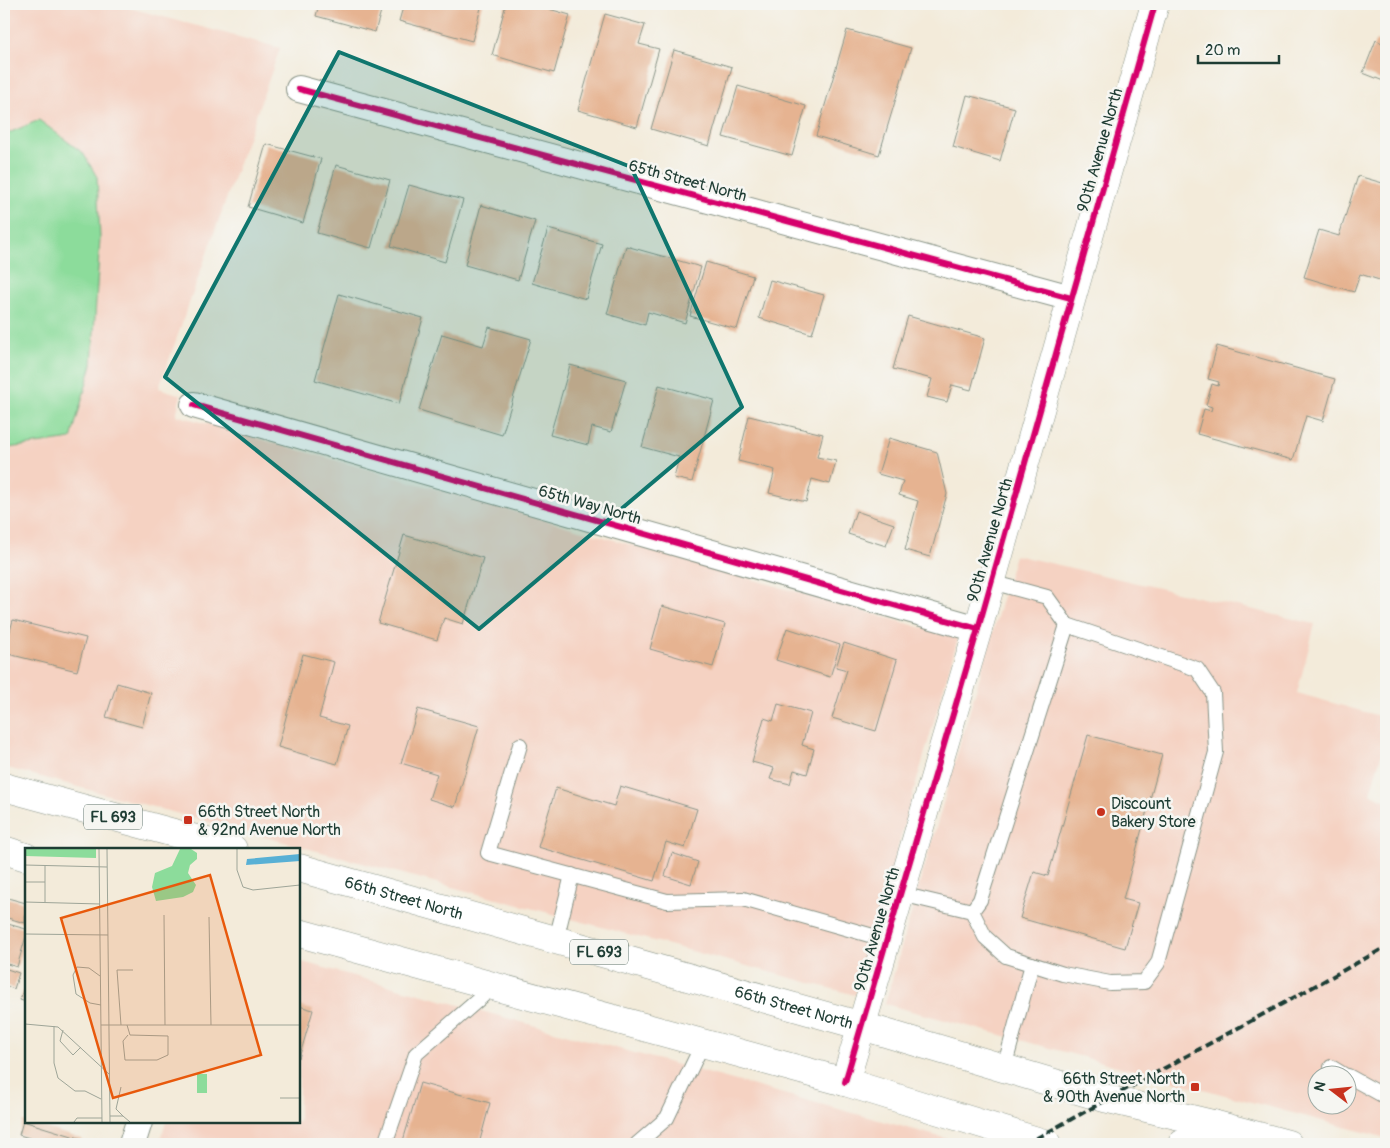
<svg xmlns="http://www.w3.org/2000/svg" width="1390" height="1148" viewBox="0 0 1390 1148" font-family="Pangolin,sans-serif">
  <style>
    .built { fill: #f5d2c2; fill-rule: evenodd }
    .green { fill: #8cdc9b; stroke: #568c68 }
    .building { fill: #e6b391 }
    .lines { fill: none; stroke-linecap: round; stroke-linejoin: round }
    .service-casing { stroke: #899487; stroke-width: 16 }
    .minor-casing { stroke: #899487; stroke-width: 28 }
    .tertiary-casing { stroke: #899487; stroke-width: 29 }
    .primary-casing { stroke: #899487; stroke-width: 29 }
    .service { stroke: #fff; stroke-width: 14 }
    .minor { stroke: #fff; stroke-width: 26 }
    .tertiary { stroke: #fff; stroke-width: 28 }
    .primary { stroke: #fff; stroke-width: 28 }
    .rail { stroke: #1f3d34; stroke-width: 4; stroke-dasharray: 8 4; stroke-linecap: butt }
    .cycleway-casing { stroke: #f6f6f2; stroke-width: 9 }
    .cycleway { stroke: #d6006c; stroke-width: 6 }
    .marked { fill: #0f766e; fill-opacity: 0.2; stroke: #0f766e; stroke-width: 4; stroke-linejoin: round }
    .poi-dot { fill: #c8321e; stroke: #f6f6f2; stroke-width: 2 }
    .labels { text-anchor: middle; stroke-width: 5; stroke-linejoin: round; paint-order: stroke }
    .shield { fill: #f6f6f2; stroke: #60746d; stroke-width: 1 }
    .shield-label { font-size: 15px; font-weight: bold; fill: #1f3d34 }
    .street-label { font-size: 16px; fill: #1f3d34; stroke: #f6f6f2 }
    .poi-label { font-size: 16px; fill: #1f3d34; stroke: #f6f6f2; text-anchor: start }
    .inset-road { fill: none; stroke: #9ea598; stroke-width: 1 }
    .view { fill: #e8590c; fill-opacity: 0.15; stroke: #e8590c; stroke-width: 2.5 }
    .inset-edge { fill: none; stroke: #1f3d34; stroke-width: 2.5 }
  </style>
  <rect width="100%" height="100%" fill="#f6f6f2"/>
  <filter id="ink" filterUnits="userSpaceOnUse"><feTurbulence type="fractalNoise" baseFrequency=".02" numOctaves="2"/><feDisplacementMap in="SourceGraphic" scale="10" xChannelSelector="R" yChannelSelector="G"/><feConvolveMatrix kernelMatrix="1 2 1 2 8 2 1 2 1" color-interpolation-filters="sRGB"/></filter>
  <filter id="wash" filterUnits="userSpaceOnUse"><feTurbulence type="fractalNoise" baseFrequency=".0096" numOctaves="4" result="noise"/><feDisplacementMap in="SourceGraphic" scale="20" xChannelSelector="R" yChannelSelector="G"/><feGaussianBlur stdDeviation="1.12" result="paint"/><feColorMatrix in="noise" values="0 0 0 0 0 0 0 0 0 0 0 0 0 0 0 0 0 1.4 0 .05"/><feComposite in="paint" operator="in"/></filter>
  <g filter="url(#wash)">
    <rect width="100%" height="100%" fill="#f3ebda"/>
    <g class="built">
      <polygon points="4,4 115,4 280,48 159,388 181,395 176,415 958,638 855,995 4,767 4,447 8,448 39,120 4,135"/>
      <path d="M1015,555L1315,624L1297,693L1386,718V739L1370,793L1386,801V1138L885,1004ZM1318,1076H1348V1106H1318Z"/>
      <polygon points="299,961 966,1144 159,1144 166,1122 299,1122"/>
    </g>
    <polygon class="green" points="39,120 83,153 97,177 100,238 92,364 71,439 8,448 4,447 4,135"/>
    <g id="blocks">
      <g class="building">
        <polygon points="319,4 383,4 375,32 316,16"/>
        <polygon points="404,4 482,4 472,41 399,21"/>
        <polygon points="506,4 551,4 549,9 570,15 554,73 492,55"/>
        <polygon points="605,14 645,25 639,44 659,49 637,127 578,110"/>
        <polygon points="847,30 911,48 879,155 816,136"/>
        <polygon points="1376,40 1386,45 1386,82 1363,73"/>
        <polygon points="674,50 732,67 709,146 651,129"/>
        <polygon points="738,86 806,106 792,156 723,137"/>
        <polygon points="967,95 1015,108 1000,161 953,147"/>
        <polygon points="266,144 321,159 303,223 248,207"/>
        <polygon points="336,165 390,180 371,248 317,233"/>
        <polygon points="1358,176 1386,184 1386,282 1360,274 1354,292 1304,277 1319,230 1339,236"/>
        <polygon points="409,185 463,200 445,262 391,246"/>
        <polygon points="481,205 535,221 518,280 465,265"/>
        <polygon points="548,229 602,244 586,299 532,283"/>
        <polygon points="626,246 701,267 685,323 648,312 645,325 607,314"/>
        <polygon points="706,262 753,276 737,329 690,316"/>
        <polygon points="770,280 824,295 812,334 759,318"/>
        <polygon points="339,294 423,318 399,404 315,380"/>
        <polygon points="908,316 985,338 971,390 952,385 947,402 927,397 932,379 893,369"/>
        <polygon points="489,327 531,339 502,435 419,410 442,334 483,346"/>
        <polygon points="1217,346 1335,379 1323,421 1306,416 1293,460 1197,434 1204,409 1211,411 1212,407 1206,405 1212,384 1218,386 1219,382 1208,379"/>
        <polygon points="570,365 626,380 611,432 592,427 588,445 550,435"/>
        <polygon points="659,385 714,400 692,482 674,478 679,457 642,447"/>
        <polygon points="749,416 823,434 817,457 836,461 830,484 812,479 806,502 769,493 775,470 738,461"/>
        <polygon points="889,438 937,452 947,494 930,557 905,550 918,501 899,495 903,481 878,474"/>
        <polygon points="856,511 894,524 886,546 848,534"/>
        <polygon points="404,535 483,558 463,624 444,618 437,640 378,623"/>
        <polygon points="662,606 725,624 713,667 650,649"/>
        <polygon points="13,620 86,638 77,671 4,653"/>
        <polygon points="787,628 840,645 830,677 776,660"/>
        <polygon points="844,643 897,660 876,731 832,718 847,670 836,667"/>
        <polygon points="303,654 334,662 319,718 348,726 337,764 278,747"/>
        <polygon points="117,683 151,693 142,727 106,717"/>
        <polygon points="778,704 811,713 802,745 814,749 807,774 794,770 790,784 770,779 774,768 752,762 764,718 773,721"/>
        <polygon points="418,709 479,726 455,807 429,799 437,774 401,763"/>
        <polygon points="1088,735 1162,755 1123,899 1138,903 1125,948 1020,918 1034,872 1048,876"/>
        <polygon points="620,786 697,809 685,848 666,842 654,881 538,847 556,788 614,806"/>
        <polygon points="672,853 698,862 691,884 665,876"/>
        <polygon points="4,897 26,903 25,923 4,917"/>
        <polygon points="4,923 26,929 26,936 17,967 4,963"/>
        <polygon points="4,968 19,973 14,989 4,985"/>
        <polygon points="26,982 26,1002 20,1000"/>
        <polygon points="299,1006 313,1010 299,1058"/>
        <polygon points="420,1083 490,1103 479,1144 414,1144 403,1141"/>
        <polygon points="23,1121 82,1139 80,1144 51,1144 19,1135"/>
      </g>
    </g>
  </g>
  <g filter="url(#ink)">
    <use href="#blocks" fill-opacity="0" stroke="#899487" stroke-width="1"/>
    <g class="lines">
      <g class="service-casing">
        <g id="service">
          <polyline points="991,582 1047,597 1067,625"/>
          <polyline points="520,745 488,853 667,901 743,899 887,940"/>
          <polyline points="901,894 972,911 980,900 1067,625 1197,669 1213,693 1216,752 1158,963 1144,982 1110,983 1063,974 1006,956 985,937 972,911"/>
          <polyline points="556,940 572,875"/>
          <polyline points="1331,1067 1346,1076"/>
          <polyline points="1004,1068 1032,964"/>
          <polyline points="1348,1076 1386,1097"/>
          <polyline points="388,1144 387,1138 416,1054 494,986"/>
          <polyline points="637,1144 667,1118 703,1043"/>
        </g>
      </g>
      <g class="minor-casing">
        <g id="minor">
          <polyline points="299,89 1071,298"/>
          <polyline points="194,405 978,629"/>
          <polyline points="132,1144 139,1122"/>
        </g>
      </g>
      <g class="tertiary-casing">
        <g id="tertiary">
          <polyline points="845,1082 978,629 1155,4"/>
          <polyline points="1182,1144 1213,1124"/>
        </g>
      </g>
      <g class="primary-casing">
        <g id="primary">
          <polyline points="4,787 233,849"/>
          <polyline points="4,850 26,857"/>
          <path id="s1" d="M299,868L862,1026L1108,1099L1213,1124L1288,1144"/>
          <polyline points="299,933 845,1082 1047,1144"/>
        </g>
      </g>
      <use href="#service" class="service"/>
      <use href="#minor" class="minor"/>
      <use href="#tertiary" class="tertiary"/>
      <use href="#primary" class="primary"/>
      <polyline class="rail" points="1026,1144 1386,947"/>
      <g class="cycleway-casing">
        <g id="cycleway">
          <polyline points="299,89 1071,298"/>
          <polyline points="194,405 978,629"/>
          <polyline points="845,1082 978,629 1155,4"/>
        </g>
      </g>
      <use href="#cycleway" class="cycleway"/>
    </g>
  </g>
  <path class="marked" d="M339,52L631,167L742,407L479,629L165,377Z"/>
  <g class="poi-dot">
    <circle cx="1101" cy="812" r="5"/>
    <rect x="183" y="815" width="10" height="10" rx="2.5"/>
    <rect x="1190" y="1082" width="10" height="10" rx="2.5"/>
  </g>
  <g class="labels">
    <g class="shield">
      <rect x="84" y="804.5" width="58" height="25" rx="4"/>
      <rect x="570" y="939.5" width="58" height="25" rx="4"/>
    </g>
    <g class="shield-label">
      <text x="113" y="822">FL 693</text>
      <text x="599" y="957">FL 693</text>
    </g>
    <g class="street-label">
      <text transform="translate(1099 150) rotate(-74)" y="6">90th Avenue North</text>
      <text transform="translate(688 180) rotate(15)" y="6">65th Street North</text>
      <text transform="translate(590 504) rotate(16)" y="6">65th Way North</text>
      <text transform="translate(989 540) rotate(-74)" y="6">90th Avenue North</text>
      <text dy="6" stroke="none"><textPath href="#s1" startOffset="109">66th Street North</textPath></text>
      <text transform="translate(876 929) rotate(-74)" y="6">90th Avenue North</text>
      <text dy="6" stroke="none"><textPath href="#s1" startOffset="514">66th Street North</textPath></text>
    </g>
    <g class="poi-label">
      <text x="1111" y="809">Discount<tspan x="1111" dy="18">Bakery Store</tspan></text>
      <text x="198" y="817">66th Street North<tspan x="198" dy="18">&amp; 92nd Avenue North</tspan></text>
      <text x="1185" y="1084" text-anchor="end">66th Street North<tspan x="1185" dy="18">&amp; 90th Avenue North</tspan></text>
    </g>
  </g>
  <g transform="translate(25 848)">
    <rect width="275" height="275" fill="#f3ebda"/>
    <path d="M0,1H71V10L0,8ZM155,1H166L172,5V11L165,17L163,25L171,37L168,44L158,49L131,53L127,39L130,25L147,18ZM172,226H182V245H172Z" fill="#8cdc9b"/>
    <path d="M275,6V13L221,17L222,11Z" fill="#58b0d5"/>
    <path class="inset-road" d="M74,1L77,274M82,1L85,274M212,1V22L218,39L228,42L275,37M0,17L82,19M0,34H20M0,54L75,56M20,54V18M139,67L140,177M184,69L186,177M0,86L83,87M75,128L64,120L52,119L48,127L51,146L65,155L76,157M0,176L33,179L84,226M76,177H275M96,177L92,122H108M102,177L105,187L143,188V207L132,212H100L98,193L103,187M29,178V215L33,230L50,243H60L76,251M38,182L35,193L48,207L56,199M96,239L91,261L98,268M255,250H275M85,268H98L105,274M49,274L52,270H77"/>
    <path class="view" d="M185,27L236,207L88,250L36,70Z"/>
    <rect width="275" height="275" class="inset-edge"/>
  </g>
  <rect width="1390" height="1148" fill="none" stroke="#f6f6f2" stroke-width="20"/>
  <g transform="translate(1332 1090) rotate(286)"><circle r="24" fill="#f6f6f2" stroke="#a0aca6"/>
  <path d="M0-4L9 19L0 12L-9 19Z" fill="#c8321e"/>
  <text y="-8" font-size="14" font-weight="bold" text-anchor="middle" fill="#1f3d34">N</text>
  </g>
  <path d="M1198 55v8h81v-8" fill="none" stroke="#1f3d34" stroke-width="2.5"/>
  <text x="1205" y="55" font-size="15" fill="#1f3d34" stroke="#f6f6f2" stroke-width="4" paint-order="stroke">20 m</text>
</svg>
